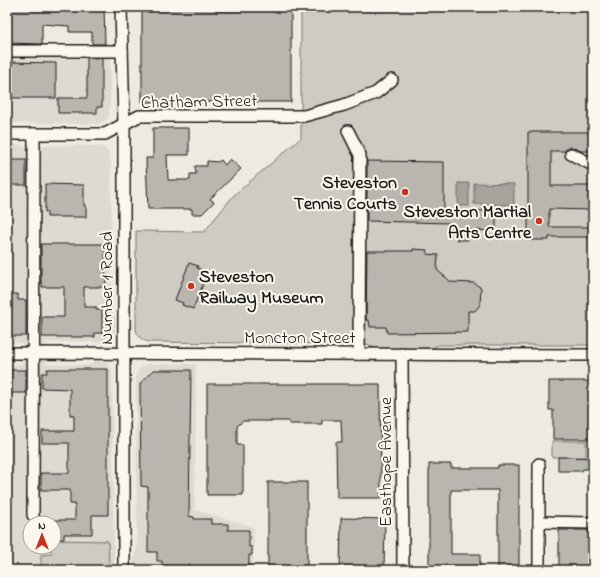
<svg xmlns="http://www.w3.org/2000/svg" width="600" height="577" viewBox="0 0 600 577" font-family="'Indie Flower',sans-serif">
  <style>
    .built { fill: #dedad1; fill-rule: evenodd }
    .green { fill: #ceccc2; stroke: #75746f }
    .water { fill: #a6a39d; stroke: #6f6d69 }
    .building { fill: #b9b6af; stroke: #1c1c1c }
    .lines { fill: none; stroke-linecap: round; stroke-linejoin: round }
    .minor-casing { stroke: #1c1c1c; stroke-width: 14 }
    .minor { stroke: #fbf7ec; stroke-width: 11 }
    .poi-dot { fill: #c8321e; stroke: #fbf7ec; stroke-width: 1.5 }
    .labels { text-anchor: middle; stroke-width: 4; stroke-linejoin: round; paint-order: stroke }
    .street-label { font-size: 18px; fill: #1c1c1c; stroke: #fbf7ec }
    .poi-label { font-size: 18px; font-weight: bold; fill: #1c1c1c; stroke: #fbf7ec; text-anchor: end }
  </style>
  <rect width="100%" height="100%" fill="#eeeadf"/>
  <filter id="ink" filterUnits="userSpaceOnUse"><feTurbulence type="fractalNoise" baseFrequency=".025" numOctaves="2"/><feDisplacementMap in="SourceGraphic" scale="8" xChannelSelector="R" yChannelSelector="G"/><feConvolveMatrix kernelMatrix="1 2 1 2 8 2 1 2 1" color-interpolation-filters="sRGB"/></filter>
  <g filter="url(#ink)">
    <g class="built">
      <polygon points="7,51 110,51 110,109 108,118 103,122 97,124 7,123"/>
      <polygon points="7,145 20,145 25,147 28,150 39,150 43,145 95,146 103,147 108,152 111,161 112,311 116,319 115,333 107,340 101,342 47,342 43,347 25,347 20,343 7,343"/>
      <path d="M26,360H43L46,364L91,365L94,361H101L109,365L112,371L114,563L112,570H7V364L20,365ZM30,523H54V547H30Z"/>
      <polygon points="149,364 196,364 195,510 254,527 253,570 134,570 133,560 137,547 136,375 141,367"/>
    </g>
    <g class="green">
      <path d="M301,7H593V345H439L429,349L375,348L367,344L150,342C142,341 137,336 136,329V231L204,232L234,195L301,138Z"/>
      <rect x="552" y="441" width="34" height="16"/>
      <polygon points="54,540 108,541 109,564 106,569 37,570 37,569 41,568 41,555 51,554 51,547 54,547"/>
    </g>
    <g class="water">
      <rect x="458" y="183" width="11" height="23"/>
      <polygon points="474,183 514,184 514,205 474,204"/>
    </g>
    <g class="building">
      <polygon points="7,7 104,7 105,44 92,44 92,32 69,32 69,26 42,24 42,44 7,43"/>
      <rect x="142" y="7" width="149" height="95"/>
      <polygon points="87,58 102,58 102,107 97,107 97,113 58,113 58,98 87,98"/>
      <polygon points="7,62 56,63 56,98 7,98"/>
      <polygon points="153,128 189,128 189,155 167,155 168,180 190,180 190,174 196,174 195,166 207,166 207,161 218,162 221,160 225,165 230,159 241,169 210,199 214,202 202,214 192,214 192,209 148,209 146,158 153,158"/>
      <polygon points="528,132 593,132 593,151 581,151 571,147 568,148 565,151 551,151 551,186 593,186 593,210 549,209 549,227 593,227 593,237 549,237 549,240 528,240"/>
      <rect x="7" y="160" width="19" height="25"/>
      <polygon points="367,161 444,162 444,210 496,211 496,231 468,230 468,240 457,240 457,230 450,230 450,223 367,221"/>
      <polygon points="45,184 84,185 84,206 86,206 86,217 47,217 47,212 45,212"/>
      <polygon points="41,244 105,244 106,287 84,287 84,307 96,307 96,310 102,310 102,333 95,333 95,337 42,337 42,317 64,317 64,287 42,287 42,283 41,283"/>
      <polygon points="413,249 427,250 427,254 438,255 437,270 451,282 474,283 481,288 480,305 475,311 468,311 468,332 387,333 386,327 370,327 369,320 366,320 367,251 413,251"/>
      <polygon points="189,263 198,266 197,268 208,272 193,309 182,305 183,303 175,300"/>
      <polygon points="7,294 18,294 18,300 26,300 26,336 7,336"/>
      <polygon points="47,369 108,369 108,515 92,515 92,534 64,534 64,539 54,539 54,520 75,520 75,504 70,504 70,490 41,490 41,473 69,473 69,443 42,443 42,431 74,431 74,415 70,415 70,389 42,388 42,373 47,373"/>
      <rect x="7" y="370" width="19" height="23"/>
      <polygon points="153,370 191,370 189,516 194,517 194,519 211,519 211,524 228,524 228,530 249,530 249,547 252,547 252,555 249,555 249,570 205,570 205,567 193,567 192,566 162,566 162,561 157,561 157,552 148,552 148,487 141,486 140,384"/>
      <polygon points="549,381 593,381 593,439 553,439 553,410 549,410"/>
      <polygon points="207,384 380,384 381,498 337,498 336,442 342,442 341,420 322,420 322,424 289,424 289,421 243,421 237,426 237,445 243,445 243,495 207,495"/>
      <polygon points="558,457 593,458 593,469 583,469 582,471 558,471"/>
      <polygon points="429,464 451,464 451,468 498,468 498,465 519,465 519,570 498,570 498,490 451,490 451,554 480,554 480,570 429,570"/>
      <rect x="268" y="482" width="39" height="88"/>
      <polygon points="341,518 385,519 384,570 340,570"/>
      <rect x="559" y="530" width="34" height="40"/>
    </g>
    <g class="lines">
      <g class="minor-casing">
        <g id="minor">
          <polyline points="121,7 124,125 124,570"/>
          <polyline points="7,51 122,51"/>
          <polyline points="348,131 360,155 359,354"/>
          <polyline points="7,134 105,134 139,116 304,116 344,105 376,93 392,80"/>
          <polyline points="571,154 593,165"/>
          <polyline points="7,353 593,355"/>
          <polyline points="402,354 403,570"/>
          <polyline points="33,515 34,134"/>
          <polyline points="539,522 593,523"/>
          <polyline points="539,570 539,464"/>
        </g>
      </g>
      <use href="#minor" class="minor"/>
    </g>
  </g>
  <g class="poi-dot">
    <circle cx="405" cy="192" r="4"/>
    <circle cx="539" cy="221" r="4"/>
    <circle cx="191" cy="286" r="4"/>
  </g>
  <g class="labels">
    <g class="street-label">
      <text transform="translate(199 101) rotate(-1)" y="6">Chatham Street</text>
      <text transform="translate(106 288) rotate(-90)" y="6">Number 1 Road</text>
      <text x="300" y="343">Moncton Street</text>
      <text transform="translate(385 462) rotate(-90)" y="6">Easthope Avenue</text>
    </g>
    <g class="poi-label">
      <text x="397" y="188">Steveston<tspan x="397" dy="21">Tennis Courts</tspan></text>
      <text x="531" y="217">Steveston Martial<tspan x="531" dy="21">Arts Centre</tspan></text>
      <text x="199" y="282" text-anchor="start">Steveston<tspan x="199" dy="21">Railway Museum</tspan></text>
    </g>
  </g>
  <rect width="600" height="577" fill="none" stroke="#fbf7ec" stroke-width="24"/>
  <rect x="12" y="12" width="576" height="553" fill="none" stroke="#1c1c1c" stroke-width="1.5" filter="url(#ink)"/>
  <g transform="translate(42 535)"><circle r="19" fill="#fbf7ec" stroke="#a29f99"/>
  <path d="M0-3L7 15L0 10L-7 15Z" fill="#c8321e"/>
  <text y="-6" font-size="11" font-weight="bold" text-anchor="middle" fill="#1c1c1c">N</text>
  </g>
</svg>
